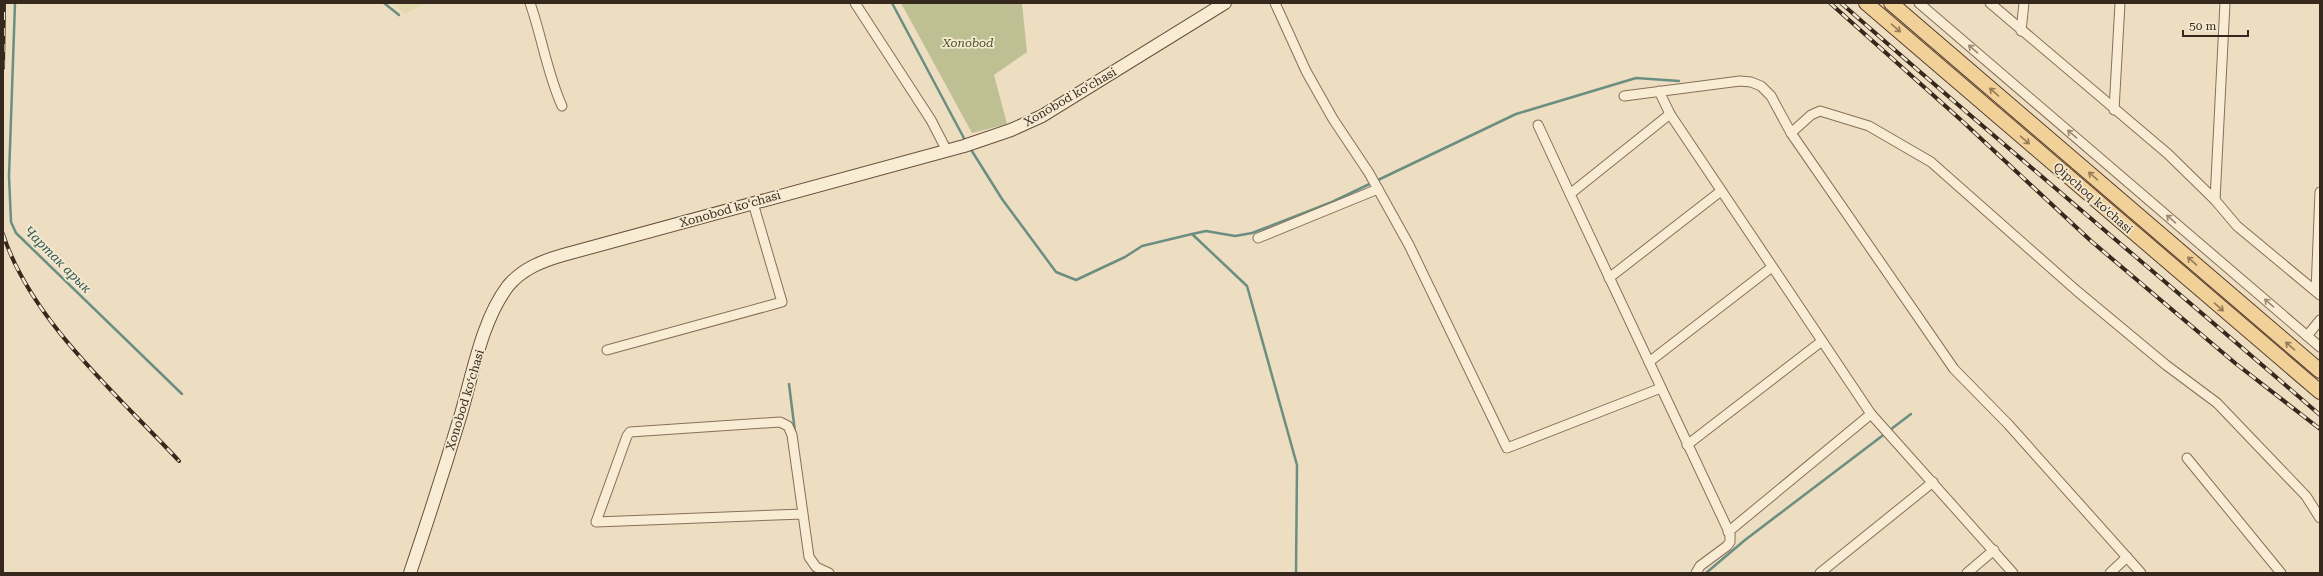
<svg xmlns="http://www.w3.org/2000/svg" width="2323" height="576" viewBox="0 0 2323 576" font-family="'Roboto Serif',serif">
  <style>
    .farmland { fill: #e4d8ae }
    .cemetery { fill: #bec094 }
    .lines { fill: none; stroke-linecap: round; stroke-linejoin: round }
    .stream { stroke: #6b8e83; stroke-width: 2.5 }
    .street-casing { stroke: #876f59; stroke-width: 11 }
    .secondary-casing { stroke: #69503c; stroke-width: 14 }
    .primary-casing { stroke: #553d2d; stroke-width: 16 }
    .street { stroke: #f9ecd4; stroke-width: 9 }
    .secondary { stroke: #f9ecd4; stroke-width: 12 }
    .primary { stroke: #f2d198; stroke-width: 14 }
    .rail-casing { stroke: #37281d; stroke-width: 4 }
    .rail { stroke: #f5e9d1; stroke-width: 2.5; stroke-dasharray: 8; stroke-linecap: butt }
    .oneway { stroke: #947c5a }
    .oneway2 { stroke: #988a78 }
    .labels { text-anchor: middle; stroke-width: 3.5; stroke-linejoin: round; paint-order: stroke }
    .park-label { font-size: 12px; font-style: italic; fill: #4a5324; stroke: #f5e9d1 }
    .street-label { font-size: 12px; fill: #37281d; stroke: #f5e9d1 }
    .water-label { font-size: 13px; font-style: italic; fill: #2c5752; stroke: #f5e9d1 }
  </style>
  <rect width="100%" height="100%" fill="#eedec1"/>
  <polygon class="farmland" points="392,3 427,3 405,14"/>
  <polygon class="cemetery" points="901,3 1022,3 1027,52 994,75 1007,124 972,133"/>
  <g class="lines">
    <g class="stream">
      <polyline points="15,3 9,176 11,222 16,233 182,394"/>
      <polyline points="384,3 399,15"/>
      <polyline points="892,3 966,142"/>
      <polyline points="970,148 1002,199 1056,272 1076,280 1125,257 1142,246 1192,234 1247,286 1297,465 1296,573"/>
      <polyline points="1192,234 1206,231 1235,236 1252,233 1332,202 1516,114 1636,78 1679,81"/>
      <polyline points="789,384 795,432"/>
      <polyline points="1706,573 1745,540 1911,414"/>
    </g>
    <g class="street-casing">
      <g id="street">
        <path d="M530,3C542,37 547,73 562,106"/>
        <polyline points="855,3 931,120 947,151"/>
        <polyline points="1275,3 1306,71 1333,119 1369,173 1409,245 1507,448 1661,388"/>
        <polyline points="1919,3 2320,347"/>
        <polyline points="1990,3 2168,154 2215,200 2237,226 2320,295"/>
        <polyline points="2021,31 2024,3"/>
        <polyline points="1659,91 1670,114 1871,414 2013,573"/>
        <polyline points="1624,96 1740,81 1751,82 1761,86 1771,96 1791,133 1954,369 2008,424 2141,573"/>
        <polyline points="2114,110 2120,3"/>
        <polyline points="1670,114 1570,194 1730,534 1730,542 1727,546 1700,566 1696,573"/>
        <polyline points="1538,125 1570,194"/>
        <polyline points="1791,133 1811,115 1820,111 1869,126 1931,162 2077,291 2166,365 2217,403 2306,496 2320,518"/>
        <polyline points="2215,200 2225,3"/>
        <polyline points="1258,238 1378,189"/>
        <polyline points="1609,278 1721,191"/>
        <polyline points="2316,291 2320,192"/>
        <polyline points="2307,336 2320,320"/>
        <polyline points="607,350 782,302 753,203"/>
        <polyline points="1649,362 1772,267"/>
        <polyline points="1687,445 1822,341"/>
        <polyline points="2187,458 2281,573"/>
        <polyline points="803,514 596,522 627,436 630,432 780,422 788,426 792,435 809,557 816,567 829,573"/>
        <polyline points="1728,532 1871,414"/>
        <polyline points="1820,573 1933,482"/>
        <polyline points="1967,573 1994,550"/>
        <polyline points="2110,573 2127,557"/>
      </g>
    </g>
    <g class="secondary-casing">
      <path id="secondary" d="M410,573C428,520 445,467 461,414C473,373 482,320 508,286C522,269 542,261 563,255L964,146L1011,130L1042,116L1225,3"/>
    </g>
    <g class="primary-casing">
      <g id="primary">
        <polyline points="1866,3 2320,392"/>
        <polyline points="1891,3 2320,371"/>
      </g>
    </g>
    <use href="#street" class="street"/>
    <use href="#secondary" class="secondary"/>
    <use href="#primary" class="primary"/>
    <g class="rail-casing">
      <g id="rail">
        <polyline points="1830,3 1961,120 2091,241 2235,363 2320,429"/>
        <path d="M1841,3C1999,142 2161,277 2320,415"/>
        <polyline points="3,68 4,3"/>
        <path d="M3,234C31,321 118,395 179,461"/>
      </g>
    </g>
    <use href="#rail" class="rail"/>
  </g>
  <defs><path id="oneway-shaft" d="M-6 0H5M1.5-3L5.5 0L1.5 3" fill="none" stroke-width="1.6" stroke-linecap="round" stroke-linejoin="round"/></defs>
  <g class="oneway">
    <use href="#oneway-shaft" transform="translate(1896 28) rotate(41)"/>
    <use href="#oneway-shaft" transform="translate(1994 92) rotate(-139)"/>
    <use href="#oneway-shaft" transform="translate(2025 140) rotate(41)"/>
    <use href="#oneway-shaft" transform="translate(2093 176) rotate(-139)"/>
    <use href="#oneway-shaft" transform="translate(2192 261) rotate(-139)"/>
    <use href="#oneway-shaft" transform="translate(2219 307) rotate(41)"/>
    <use href="#oneway-shaft" transform="translate(2290 346) rotate(-139)"/>
  </g>
  <g class="oneway2">
    <use href="#oneway-shaft" transform="translate(1973 49) rotate(-139)"/>
    <use href="#oneway-shaft" transform="translate(2072 134) rotate(-139)"/>
    <use href="#oneway-shaft" transform="translate(2171 219) rotate(-139)"/>
    <use href="#oneway-shaft" transform="translate(2269 303) rotate(-139)"/>
  </g>
  <g class="labels">
    <g class="park-label">
      <text x="968" y="47">Xonobod</text>
    </g>
    <g class="street-label">
      <text transform="translate(1070 97) rotate(-30)" y="4">Xonobod koʻchasi</text>
      <text transform="translate(2093 198) rotate(41)" y="4">Qipchoq ko'chasi</text>
      <text transform="translate(730 209) rotate(-16)" y="4">Xonobod koʻchasi</text>
      <text transform="translate(465 400) rotate(-73)" y="4">Xonobod koʻchasi</text>
    </g>
    <g class="water-label">
      <text transform="translate(58 259) rotate(45)" y="5">Чартак арык</text>
    </g>
  </g>
  <rect width="2323" height="576" fill="none" stroke="#37281d" stroke-width="8"/>
  <path d="M2183 30v6h65v-6" fill="none" stroke="#37281d" stroke-width="2"/>
  <text x="2189" y="30" font-size="12" fill="#37281d" stroke="#f5e9d1" stroke-width="3" paint-order="stroke">50 m</text>
</svg>
